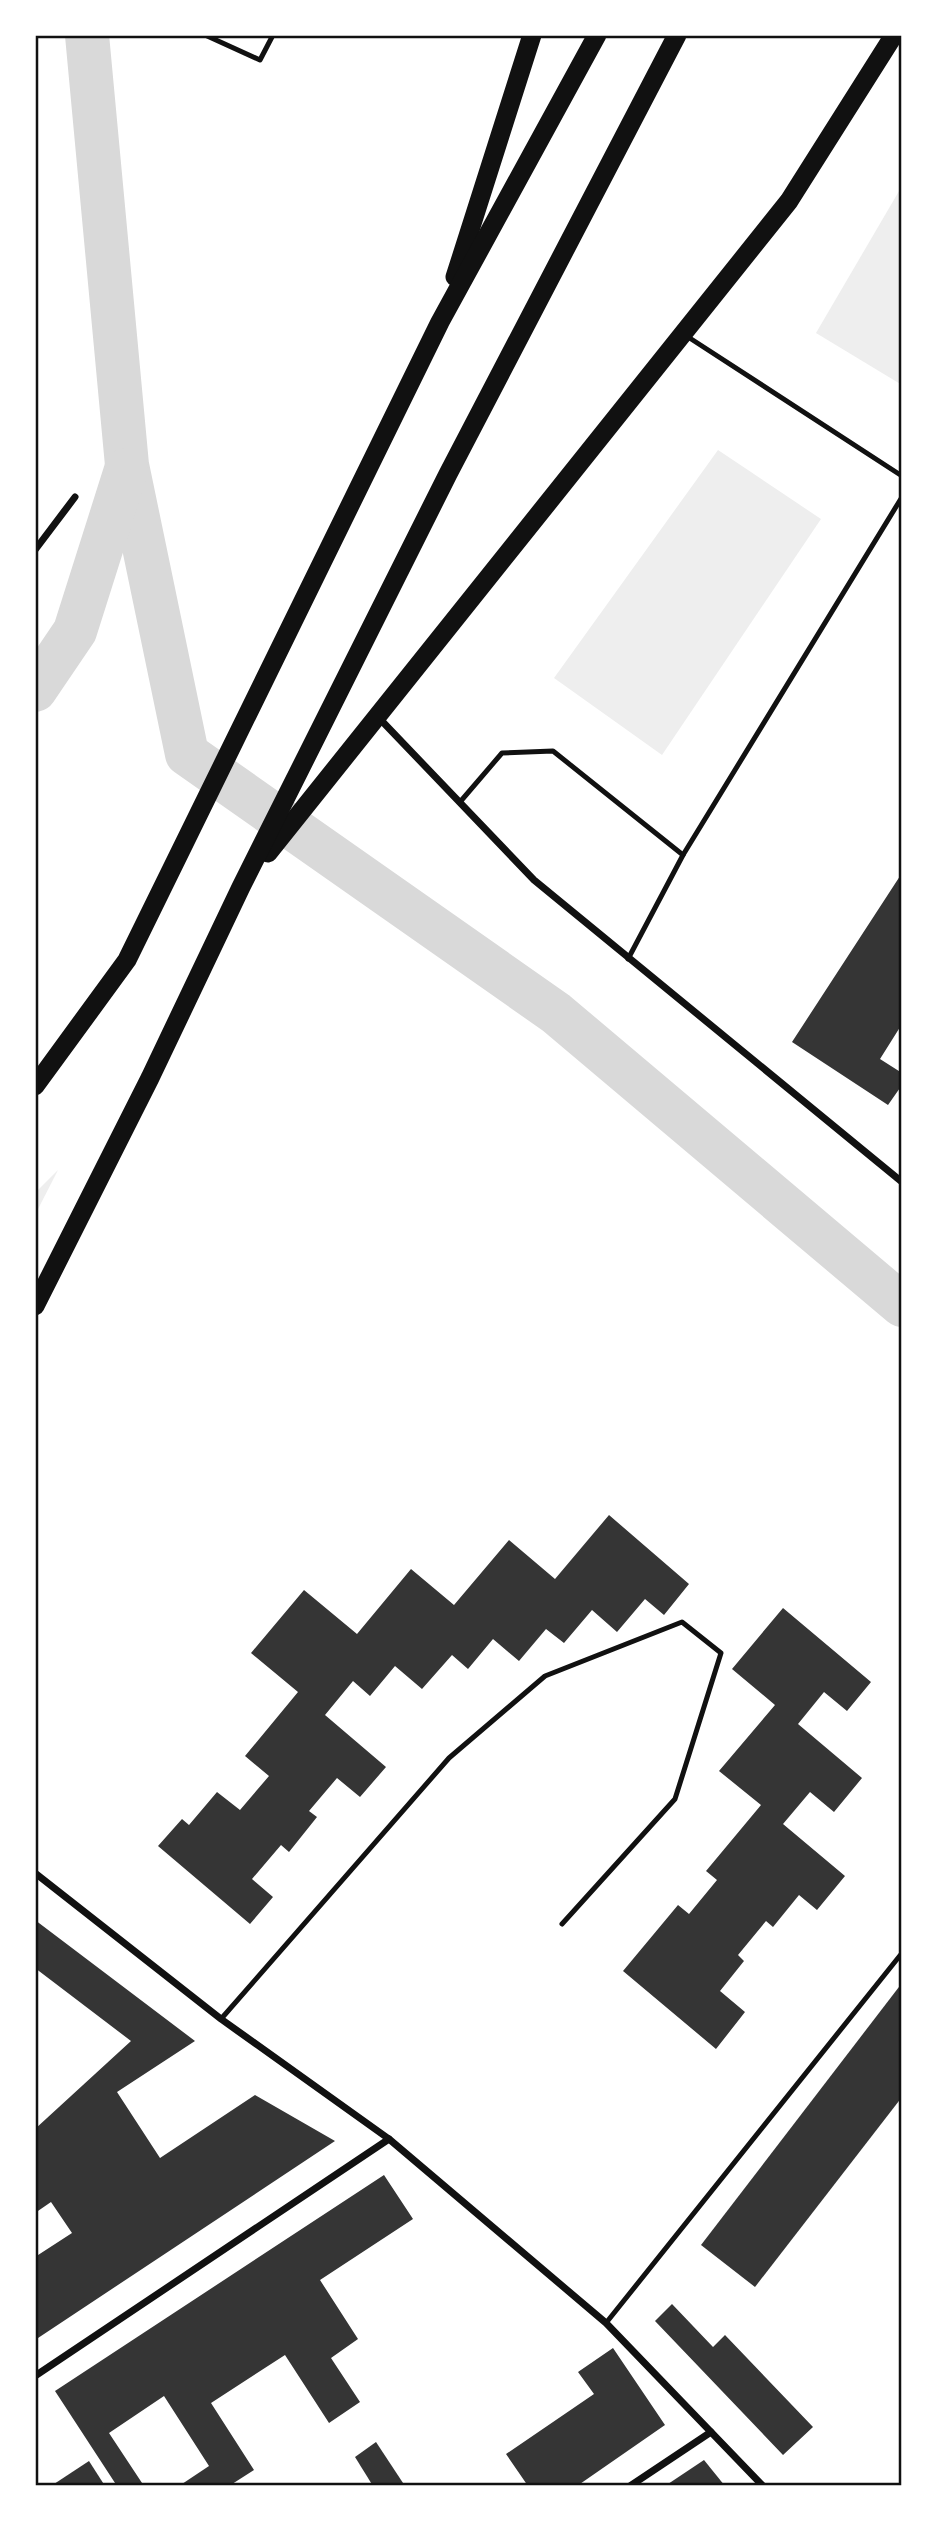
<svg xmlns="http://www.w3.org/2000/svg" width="937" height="2521" viewBox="0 0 937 2521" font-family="'Exo 2',sans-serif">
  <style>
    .green { fill: #eee }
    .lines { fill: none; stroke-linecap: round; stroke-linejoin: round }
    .canal { stroke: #d9d9d9; stroke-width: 44 }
    .building { fill: #353535 }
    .service { stroke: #111; stroke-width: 5 }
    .minor { stroke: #111; stroke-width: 7 }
    .trunk { stroke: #111; stroke-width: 19 }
    .neatline { fill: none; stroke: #111; stroke-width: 2.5 }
  </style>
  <rect width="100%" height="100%" fill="#fff"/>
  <g class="green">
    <polygon points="902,186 902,385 816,333"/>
    <polygon points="718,450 821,519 662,755 554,678"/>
    <polygon points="58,1170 35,1215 35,1193"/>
  </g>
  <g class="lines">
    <g class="canal">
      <polyline points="87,35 127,465 187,754 556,1013 902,1305"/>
      <polyline points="35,690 75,631 126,470"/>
    </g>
  </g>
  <g class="building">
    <polygon points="902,873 902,1024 880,1059 902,1073 902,1085 888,1105 792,1042"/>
    <polygon points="609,1515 689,1584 664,1615 645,1599 617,1632 592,1610 564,1643 546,1629 519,1661 493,1639 468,1669 452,1655 422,1689 395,1666 370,1696 353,1681 325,1715 386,1767 360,1797 337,1778 309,1811 317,1817 289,1852 281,1845 252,1879 273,1897 250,1924 158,1846 182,1819 189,1825 217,1792 240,1810 269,1776 245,1756 298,1692 251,1653 304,1590 357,1634 411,1569 454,1605 509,1540 555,1579"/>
    <polygon points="783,1608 871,1682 847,1711 824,1692 798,1724 862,1778 834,1812 810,1792 783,1824 845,1876 817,1910 799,1895 773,1927 766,1921 738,1955 744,1961 720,1991 745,2012 716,2049 623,1971 678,1905 689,1914 717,1880 706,1871 761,1805 719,1771 775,1705 732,1669"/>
    <polygon points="35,1920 195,2041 117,2092 160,2158 255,2095 335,2141 35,2340 35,2257 72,2233 51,2202 35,2213 35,2129 131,2041 35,1968"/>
    <polygon points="902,1983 902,2097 755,2287 701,2245"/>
    <polygon points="384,2175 413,2219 320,2280 358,2339 331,2358 360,2402 329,2423 285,2355 211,2403 254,2470 229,2486 179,2486 209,2466 164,2396 109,2433 144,2486 117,2486 55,2391"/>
    <polygon points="672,2304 713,2347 725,2335 813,2427 783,2455 655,2321"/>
    <polygon points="613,2348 665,2425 577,2486 528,2486 506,2454 594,2394 578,2372"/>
    <polygon points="376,2442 405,2486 373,2486 355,2457"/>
    <polygon points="704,2460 725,2486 665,2486"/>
    <polygon points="89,2461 105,2486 51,2486"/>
  </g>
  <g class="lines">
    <g class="service">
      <polyline points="205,35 260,60 273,35"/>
      <polyline points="685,335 902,476"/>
      <polyline points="460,802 502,753 553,751 683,855"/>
      <polyline points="628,959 683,855 902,497"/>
      <polyline points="221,2019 449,1758 545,1676 682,1622 721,1653 675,1799 562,1924"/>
      <polyline points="606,2323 902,1953"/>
    </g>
    <g class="minor">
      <polyline points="35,550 75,497"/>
      <polyline points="379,718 534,880 902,1182"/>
      <polyline points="35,1873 221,2019 389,2139 606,2323 763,2486"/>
      <polyline points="35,2376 389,2139"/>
      <polyline points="630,2486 711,2432"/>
    </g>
    <g class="trunk">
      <polyline points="455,277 532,35"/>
      <polyline points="268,853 789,201 894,35"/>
      <polyline points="35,1086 127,960 440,322 597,35"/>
      <polyline points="35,1306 150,1078 241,887 448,474 677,35"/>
    </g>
  </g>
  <rect width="937" height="2521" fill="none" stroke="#ffffff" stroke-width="74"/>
  <rect x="37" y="37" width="863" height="2447" class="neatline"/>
</svg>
